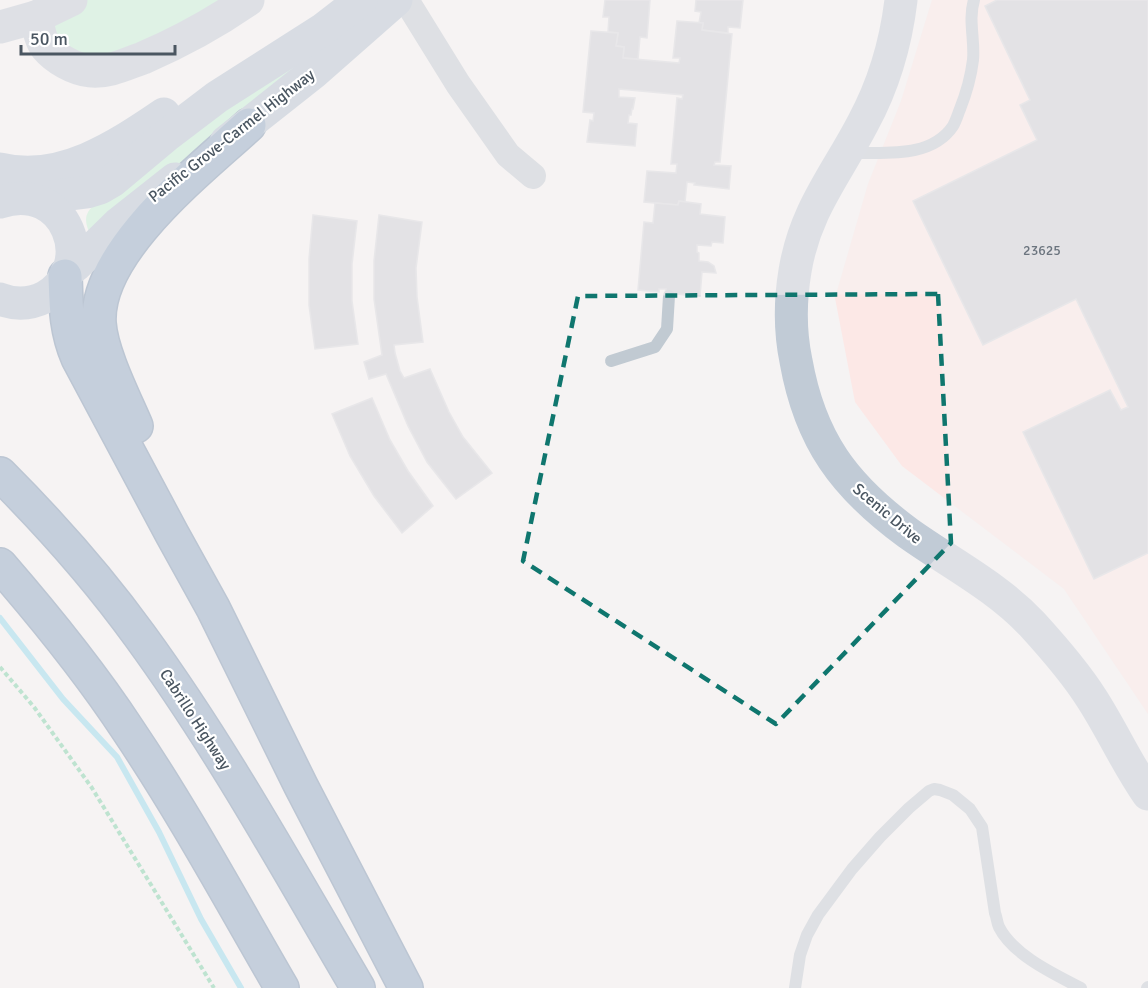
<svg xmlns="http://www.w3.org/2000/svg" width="1148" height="988" viewBox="0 0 1148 988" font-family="Signika,sans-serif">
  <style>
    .medical { fill: #fce8e6 }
    .green { fill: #c3f1d5 }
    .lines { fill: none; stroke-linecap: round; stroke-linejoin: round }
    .stream { stroke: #90daee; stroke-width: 6 }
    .building { fill: #cdcfd5; stroke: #d7d9de; stroke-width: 1.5 }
    .highway-casing { stroke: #7690ad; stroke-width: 36 }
    .path { stroke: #7ad0a6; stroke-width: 4; stroke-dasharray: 4.5 3; stroke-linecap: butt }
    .lane { stroke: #c1cad2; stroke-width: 12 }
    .street { stroke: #c1cad2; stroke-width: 26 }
    .secondary { stroke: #c1cbd6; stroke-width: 33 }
    .primary { stroke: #b3c2d1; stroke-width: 33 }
    .highway { stroke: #8ba5c1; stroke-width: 33 }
    .marked { fill: none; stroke: #0f766e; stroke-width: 4.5; stroke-dasharray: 12 8; stroke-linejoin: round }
    .labels { text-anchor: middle; stroke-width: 4.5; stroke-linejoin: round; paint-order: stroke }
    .number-label { font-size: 14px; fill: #6b747e }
    .street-label { font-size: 16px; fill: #4a5661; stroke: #fff }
  </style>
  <rect width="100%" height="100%" fill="#f5f3f3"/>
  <polygon class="medical" points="932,0 1148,0 1148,714 1064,589 902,466 855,402 835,298 868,184 901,101"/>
  <g class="green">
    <polygon points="71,0 248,0 91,71 36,17"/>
    <path d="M326,40L192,155L89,232C85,221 84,215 93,206L233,99Z"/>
  </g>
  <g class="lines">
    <polyline class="stream" points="0,618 63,699 117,757 159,832 201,919 241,988"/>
  </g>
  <g class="building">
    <polygon points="605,0 650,0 647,38 640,37 638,59 623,58 624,47 616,46 618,33 608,32 609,17 603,17"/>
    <polygon points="696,0 743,0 740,28 728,27 728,33 702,30 703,23 699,23 701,12 695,11"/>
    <polygon points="997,0 1148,0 1148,553 1094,579 1023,432 1110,390 1121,410 1128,407 1076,299 983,345 913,201 1037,140 1020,105 1030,100 985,6"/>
    <polygon points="677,21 703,23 702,30 732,34 720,162 715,162 714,165 731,166 729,189 694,185 695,183 687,182 685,202 679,201 678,205 644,202 647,171 676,173 677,164 671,164 677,98 682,99 683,95 619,89 619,97 635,98 633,109 632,109 631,115 629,115 628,123 637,124 635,146 587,142 590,120 593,121 594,113 583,112 591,31 618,33 616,46 624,47 623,58 679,63 680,58 673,58"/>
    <polygon points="679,201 701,204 700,214 725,217 723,243 712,242 711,246 697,245 697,252 699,253 699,261 708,262 714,266 716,273 702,272 700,296 665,293 666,289 659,289 659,292 638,290 644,222 653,223 655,203 678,205"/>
    <polygon points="313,215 357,221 352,264 352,301 358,344 315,349 309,305 309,259"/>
    <polygon points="379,215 422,222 416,268 417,297 423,342 394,345 395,353 400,371 404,378 430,369 449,412 463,437 492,473 456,499 427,462 408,426 386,374 369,379 364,362 382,355 374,299 374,261"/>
    <polygon points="372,398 390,440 408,471 433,506 402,533 374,496 350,456 332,414"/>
  </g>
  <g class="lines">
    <g class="highway-casing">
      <g id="highway">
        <path d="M65,276C66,306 66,330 78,358L172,534L213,608L301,786L406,988"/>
        <path d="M136,426C124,398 101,353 99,323C95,251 200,170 249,125"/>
        <path d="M0,474C50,524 98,578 140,636C221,747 288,869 358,988"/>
        <path d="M0,565C46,618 90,672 128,730C184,813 232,902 282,988"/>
      </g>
    </g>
    <polyline class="path" points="0,667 34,707 92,788 214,988"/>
    <g class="lane">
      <path d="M850,153C884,152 931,159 953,126C956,121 958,114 960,109C966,94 971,76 973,60C975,40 968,20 974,0"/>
      <polyline points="611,361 655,347 667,329 669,296"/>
      <path d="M795,988L800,955L807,935L818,915L852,869L880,837L909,808L929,791L934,789L940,790L953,795L970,809L982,827L995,913C997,918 997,923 999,927C1013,955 1054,974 1081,988"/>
      <polyline points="1147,988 1148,987"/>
    </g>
    <polyline class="street" points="406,0 458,84 508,155 533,176"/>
    <g class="secondary">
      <path d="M901,0C896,42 883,86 863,123C836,175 805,210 795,271C790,301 790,332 796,361C810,440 844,486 908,533C950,563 996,586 1032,624C1053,647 1075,672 1092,699C1112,730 1127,764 1148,794"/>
      <path d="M36,17C38,25 40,40 46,47C56,59 74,69 90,71C108,73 126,64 143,58C180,42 215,23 248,0"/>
      <polyline points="0,27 36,17 71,0"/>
    </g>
    <g class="primary">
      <polyline points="226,142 313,73 396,0"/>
      <path d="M0,169C60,184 117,146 164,114"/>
      <polyline points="40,201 55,196 87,192 100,188 112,181 167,135 217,97 322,30 361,0"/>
      <path d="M0,202C66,180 99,266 45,297C31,304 15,305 0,299"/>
      <polyline points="67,272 76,265 118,224 175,179"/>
    </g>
    <use href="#highway" class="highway"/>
  </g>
  <path d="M0 0H1148V988H0ZM938,294L951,543L776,724L523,561L578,296Z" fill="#f5f3f3" fill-opacity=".55" fill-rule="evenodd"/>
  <path class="marked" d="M938,294L951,543L776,724L523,561L578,296Z"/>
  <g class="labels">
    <g class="number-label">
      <text x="1042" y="255">23625</text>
    </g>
    <g class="street-label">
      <text transform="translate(231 135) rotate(-38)" y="6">Pacific Grove-Carmel Highway</text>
      <text transform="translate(888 513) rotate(40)" y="6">Scenic Drive</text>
      <text transform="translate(196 719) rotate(57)" y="6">Cabrillo Highway</text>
    </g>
  </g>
  <path d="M21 45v9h154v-9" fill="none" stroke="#4a5661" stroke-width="3"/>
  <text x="30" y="45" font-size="18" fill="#4a5661" stroke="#ffffff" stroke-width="4.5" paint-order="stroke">50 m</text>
</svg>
